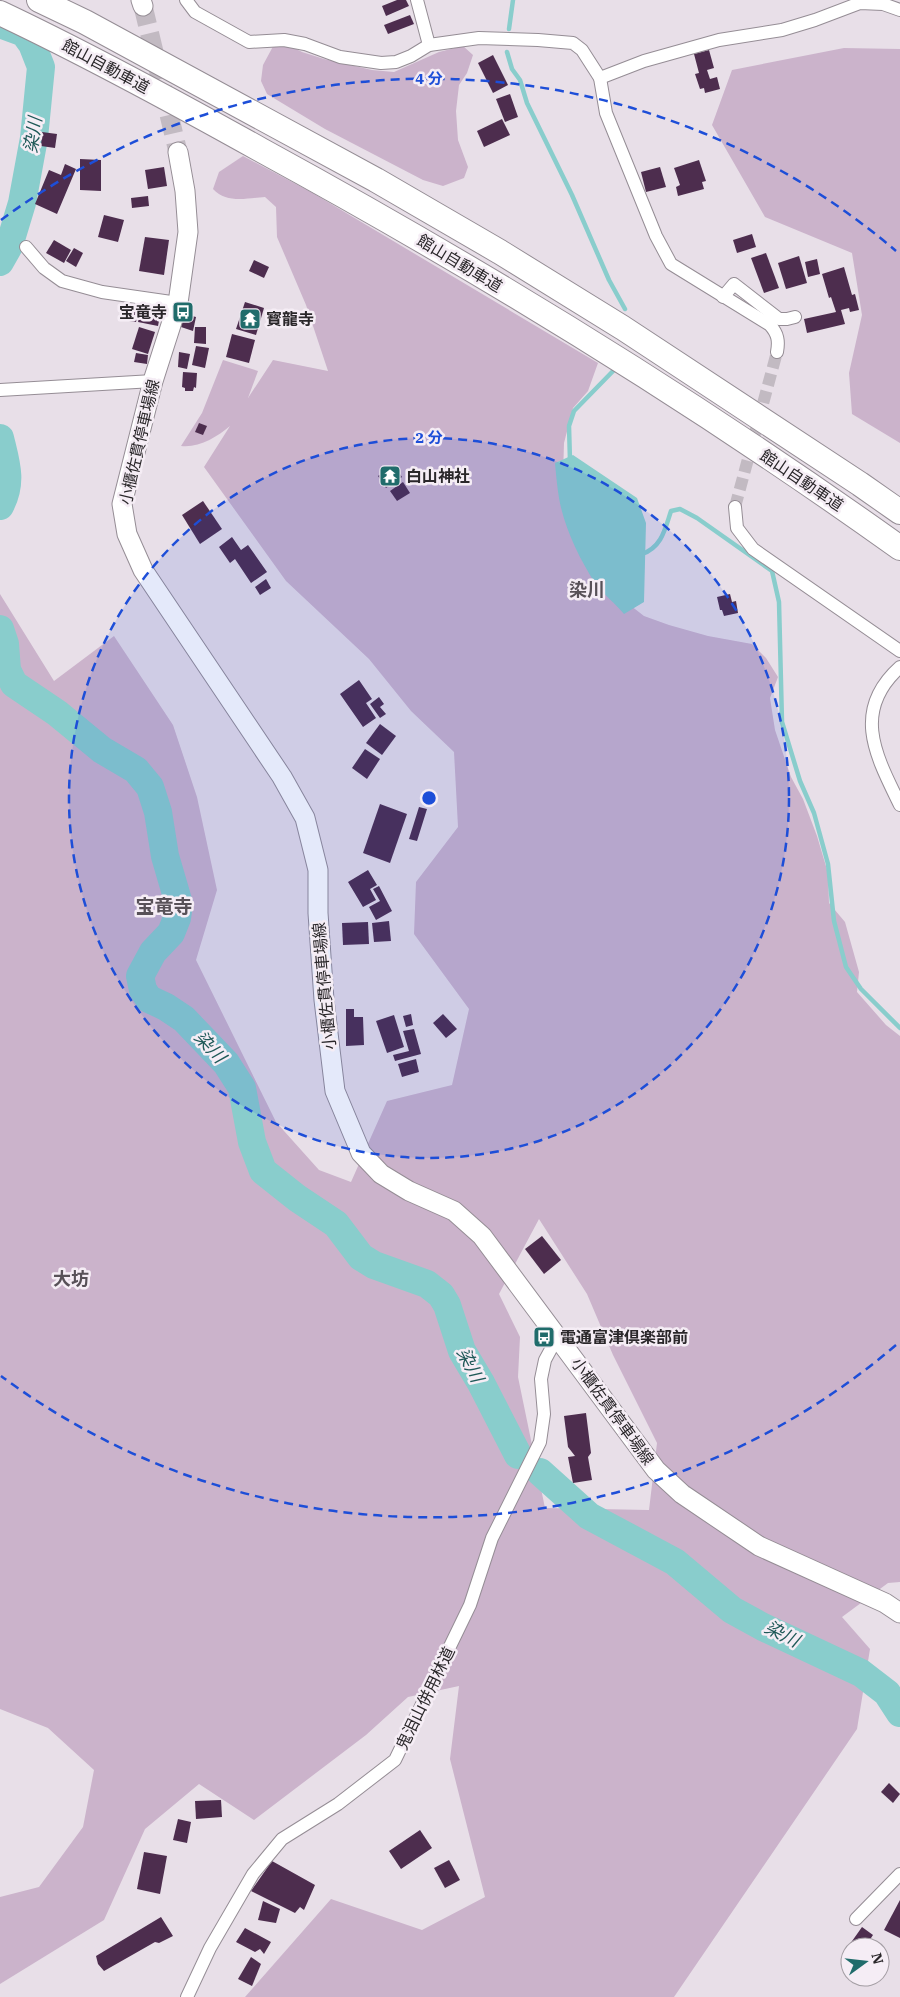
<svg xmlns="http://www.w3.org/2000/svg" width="900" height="1997" viewBox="0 0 900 1997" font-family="'IBM Plex Serif','Noto Sans JP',serif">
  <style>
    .green { fill: #cbb3cb; fill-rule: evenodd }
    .water { fill: #89cdcc }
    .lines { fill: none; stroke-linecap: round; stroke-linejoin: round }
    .stream { stroke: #89cdcc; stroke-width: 4.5 }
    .river { stroke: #89cdcc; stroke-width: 28 }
    .building { fill: #4d2d4e }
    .minor-tunnel { stroke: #c2bac2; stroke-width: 12; stroke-dasharray: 12 6; stroke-linecap: butt }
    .secondary-tunnel { stroke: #c2bac2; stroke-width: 19; stroke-dasharray: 19 9; stroke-linecap: butt }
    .minor-casing { stroke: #958d95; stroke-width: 14 }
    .secondary-casing { stroke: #958d95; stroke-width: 21 }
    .motorway-casing { stroke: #958d95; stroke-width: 26 }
    .minor { stroke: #fff; stroke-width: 12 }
    .secondary { stroke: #fff; stroke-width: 19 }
    .motorway { stroke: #fff; stroke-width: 24 }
    .ring { fill: none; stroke: #1d4ed8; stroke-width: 2.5; stroke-dasharray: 9 6 }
    .labels { text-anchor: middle; stroke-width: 5; stroke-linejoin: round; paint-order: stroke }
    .street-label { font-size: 16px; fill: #2a272a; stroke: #f5edf5 }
    .poi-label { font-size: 16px; font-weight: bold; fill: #2a272a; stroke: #f5edf5; text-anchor: start }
    .water-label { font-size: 18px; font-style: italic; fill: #1f5958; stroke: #f5edf5 }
    .neighbourhood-label { font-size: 18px; font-weight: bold; fill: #585158; stroke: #f5edf5 }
    .quarter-label { font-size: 19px; font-weight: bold; fill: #585158; stroke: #f5edf5 }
    .centre { fill: #1d4ed8; stroke: #f5edf5; stroke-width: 2.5 }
    .ring-label { font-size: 15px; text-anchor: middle; font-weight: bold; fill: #1d4ed8; stroke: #f5edf5; stroke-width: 5; stroke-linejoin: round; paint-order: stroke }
  </style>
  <rect width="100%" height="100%" fill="#e8dfe8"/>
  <g class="green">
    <polygon points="277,39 302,52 324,59 372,70 394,72 439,52 463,46 473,55 467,73 459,85 456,111 458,140 468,167 464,178 443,186 423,180 325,129 267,94 261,81 263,65"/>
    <polygon points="844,48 900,49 900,443 852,414 849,373 862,315 852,253 765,217 712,125 732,70"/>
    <path d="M243,156L311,192L598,363L588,391L573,408L564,443L563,476L626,602L644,616L669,625L708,636L752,644L766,658L778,677L770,698L775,730L791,777L803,799L817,836L828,873L829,903L845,922L859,972L857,992L886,1025L900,1036V1582L888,1583L842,1617L870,1649L857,1729L674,1997H245L331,1899L422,1930L485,1897L450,1759L459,1686L408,1697L366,1735L254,1820L199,1784L145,1829L104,1920L0,1984V1897L39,1887L83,1827L94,1770L48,1728L0,1709V594L54,681L114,636L173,725L197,797L217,890L196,960L276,1122L319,1170L351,1182L387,1101L452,1085L469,1009L414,934L416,882L458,827L454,752L411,711L369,659L286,581L204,467L230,426C217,437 199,448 181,446L202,413L223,360L258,371L248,398L273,360L328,371L306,305L277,237L276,207L265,197C247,198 227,204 213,189L219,172ZM539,1219L587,1294L613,1355L657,1443L649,1510L545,1508L518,1377L520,1337L499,1294Z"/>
  </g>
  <path class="water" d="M573,455L637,498L646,523L644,602L624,614C615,603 604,595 595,583C579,558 564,527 559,498C557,486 556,474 555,463Z"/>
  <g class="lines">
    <g class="stream">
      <polyline points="509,29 513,0"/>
      <polyline points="507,52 512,69 520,80 527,103 572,195 609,280 625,309"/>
      <polyline points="570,461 569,426 574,411 615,369"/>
      <path d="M642,554C662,547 665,529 671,511L680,509L697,518L772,571L779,602L782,722L800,781L814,813L828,864L834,921L846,967L861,989L900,1028"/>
    </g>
    <g class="river">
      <polyline points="0,24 24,33 32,44 41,67 34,138 22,203 9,246 0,262"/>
      <path d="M0,438C6,463 13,482 0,506"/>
      <polyline points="0,629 5,644 7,670 14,684 57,713 102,750 136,770 150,787 158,812 165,856 179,904 177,918 171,933 153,952 140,976 143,990 149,999 166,1007 184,1019 226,1063 242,1088 252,1142 263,1171 297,1198 336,1224 361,1257 374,1265 427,1284 441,1295 447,1305 462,1351 481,1383 518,1455"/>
      <polyline points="540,1472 589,1516 675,1562 732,1610 763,1627 861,1673 887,1693 900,1713"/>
    </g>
  </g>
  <g class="building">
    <polygon points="397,0 406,0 409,6 386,16 382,6"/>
    <polygon points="410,15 414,24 388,34 384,25"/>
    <polygon points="709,50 714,68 707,70 710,79 717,77 720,89 705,93 704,88 700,89 695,74 699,73 694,54"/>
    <polygon points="493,55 508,85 493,93 478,63"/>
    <polygon points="510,94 518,117 505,122 496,99"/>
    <polygon points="502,119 510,135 484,147 477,131"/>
    <polygon points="42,132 57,134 55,148 41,146"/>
    <polygon points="80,159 101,160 101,191 80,190"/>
    <polygon points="699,160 706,181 702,182 704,189 678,196 676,187 680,185 674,168"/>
    <polygon points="65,164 76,169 57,214 35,204 49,170 61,175"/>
    <polygon points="164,167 167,186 148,189 145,170"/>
    <polygon points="660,167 666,187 646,192 641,172"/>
    <polygon points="148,196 149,206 132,208 131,198"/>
    <polygon points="104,215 124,220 118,242 98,237"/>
    <polygon points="752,234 756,247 737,253 733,240"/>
    <polygon points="145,237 169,240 164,275 139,271"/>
    <polygon points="54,240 71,250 64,263 46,253"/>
    <polygon points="74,248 83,253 76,267 66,261"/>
    <polygon points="766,253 779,288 764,293 751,258"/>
    <polygon points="799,256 807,283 786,289 778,263"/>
    <polygon points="817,259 820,274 808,277 805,262"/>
    <polygon points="254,260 269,267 264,278 249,271"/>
    <polygon points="844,267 852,295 855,294 859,310 850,312 849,308 841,310 845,324 807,333 804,319 836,312 831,297 829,298 822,274"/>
    <polygon points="245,302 264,308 256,335 236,329"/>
    <polygon points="142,305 161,310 158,326 138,322"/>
    <polygon points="131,309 138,310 136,322 129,321"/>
    <polygon points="184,314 196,317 193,331 181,327"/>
    <polygon points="139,327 155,332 148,354 132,349"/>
    <polygon points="195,327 206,327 206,344 194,343"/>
    <polygon points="232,334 255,340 249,363 226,357"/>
    <polygon points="196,346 209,348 205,368 192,365"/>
    <polygon points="179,352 190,354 187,369 178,367"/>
    <polygon points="136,353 148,355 147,364 134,362"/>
    <polygon points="183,372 197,373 196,388 194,387 193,391 185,391 185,388 182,387"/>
    <polygon points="199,423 207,426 203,435 195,432"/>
    <polygon points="394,465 402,477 386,488 378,476"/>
    <polygon points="403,482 410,493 397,501 390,491"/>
    <polygon points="203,501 222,529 200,544 182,515"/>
    <polygon points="232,537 241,550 248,545 267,572 251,583 235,559 230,563 219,547"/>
    <polygon points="266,579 271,588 260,595 255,587"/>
    <polygon points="730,594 732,602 736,601 738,613 724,616 722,610 720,610 717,597"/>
    <polygon points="359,680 372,699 366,703 376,718 363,727 340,694"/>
    <polygon points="379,697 384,704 380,707 386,714 380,718 370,704"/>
    <polygon points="380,724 396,736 382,755 366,743"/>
    <polygon points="365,749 380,759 367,779 352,768"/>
    <polygon points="380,804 407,814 390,863 363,853"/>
    <polygon points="419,807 427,809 417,841 409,839"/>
    <polygon points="368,870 377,885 370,889 376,900 363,907 348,882"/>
    <polygon points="379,886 392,911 376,920 369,907 380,901 373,889"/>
    <polygon points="389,921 391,941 374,942 372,923"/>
    <polygon points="368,922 369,944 343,945 342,923"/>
    <polygon points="346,1009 354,1009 354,1017 363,1017 364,1045 346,1046"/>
    <polygon points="411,1014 413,1025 406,1027 403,1016"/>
    <polygon points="443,1014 457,1029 446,1038 433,1023"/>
    <polygon points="394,1015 404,1047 387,1053 376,1021"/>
    <polygon points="414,1029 421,1054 395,1061 393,1055 409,1051 403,1031"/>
    <polygon points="416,1059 419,1072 402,1077 398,1064"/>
    <polygon points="542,1236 561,1260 544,1274 525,1249"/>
    <polygon points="586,1413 591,1453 588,1457 592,1480 573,1483 568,1457 575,1456 568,1447 564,1416"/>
    <polygon points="889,1783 900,1794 893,1803 881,1792"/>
    <polygon points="221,1800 222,1817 196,1819 195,1801"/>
    <polygon points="178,1819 191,1822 187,1843 173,1840"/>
    <polygon points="420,1830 432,1848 401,1869 389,1851"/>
    <polygon points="144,1852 167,1856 160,1894 137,1889"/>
    <polygon points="449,1860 460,1880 445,1888 434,1868"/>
    <polygon points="272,1861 315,1885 304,1910 300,1907 295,1913 251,1891"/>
    <polygon points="900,1900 900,1938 884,1930"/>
    <polygon points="263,1901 280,1909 276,1923 258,1920"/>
    <polygon points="161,1917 173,1936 159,1943 155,1942 104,1971 98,1964 96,1956"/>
    <polygon points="862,1927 873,1935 865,1947 858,1943 854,1947 850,1944"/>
    <polygon points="245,1928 271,1942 264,1954 260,1949 255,1952 236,1942"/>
    <polygon points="251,1957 261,1964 252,1986 238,1979"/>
  </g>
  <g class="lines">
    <polyline class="minor-tunnel" points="735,507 777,352"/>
    <polyline class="secondary-tunnel" points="143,6 178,152"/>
    <g class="minor-casing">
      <g id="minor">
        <path d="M186,0L195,12L249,42L284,40L305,44L340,57L381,63L396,62L411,56L429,45L479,38L538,40L573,43L582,50L600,78L606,113L656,236L671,264L770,325C778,334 779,341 777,352"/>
        <polyline points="417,0 429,45"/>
        <polyline points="600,78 644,61 719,40 782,30 815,20 860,3 883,4 900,10"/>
        <polyline points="26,247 44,268 62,281 102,292 178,303"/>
        <polyline points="723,297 734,284 779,319 787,319 795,317"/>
        <polyline points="0,390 153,381"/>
        <polyline points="735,507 737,528 753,549 900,651"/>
        <path d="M900,667C851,711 876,756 900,805"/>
        <polyline points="856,1919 900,1874"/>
        <polyline points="187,1997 210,1948 253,1874 282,1839 338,1804 395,1760 470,1605 492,1538 540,1442 544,1414 541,1379 545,1360 558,1336"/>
      </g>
    </g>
    <g class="secondary-casing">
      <g id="secondary">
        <polyline points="141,0 143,6"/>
        <polyline points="178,152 185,191 188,232 178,303 153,381 122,504 127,534 143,570 282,777 305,818 318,870 318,913 324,1000 335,1091 361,1153 381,1174 409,1191 454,1211 482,1236 656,1470 682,1494 759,1546 885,1603 900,1613"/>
      </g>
    </g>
    <g class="motorway-casing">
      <g id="motorway">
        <polyline points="39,0 85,22 376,180 500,252 623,328 860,484 900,512"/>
        <path d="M0,13C89,55 175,102 261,150C481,270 696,402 900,548"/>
      </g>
    </g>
    <use href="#minor" class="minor"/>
    <use href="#secondary" class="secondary"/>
    <use href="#motorway" class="motorway"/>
  </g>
  <circle cx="429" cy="798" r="360" fill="#1d4ed8" fill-opacity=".12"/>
  <g class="ring">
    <circle cx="429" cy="798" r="360"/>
    <path d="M896 1345A719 719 0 0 1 1 1376M1 220A719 719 0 0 1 896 251"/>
  </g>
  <defs>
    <g id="bus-square" transform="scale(1.125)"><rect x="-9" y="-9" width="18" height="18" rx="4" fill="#206c6b" stroke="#f5edf5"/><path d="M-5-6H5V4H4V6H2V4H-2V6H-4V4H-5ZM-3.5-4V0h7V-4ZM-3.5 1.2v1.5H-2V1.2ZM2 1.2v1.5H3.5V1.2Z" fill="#fff"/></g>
    <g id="temple-square" transform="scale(1.125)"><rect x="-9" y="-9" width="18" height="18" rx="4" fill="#206c6b" stroke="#f5edf5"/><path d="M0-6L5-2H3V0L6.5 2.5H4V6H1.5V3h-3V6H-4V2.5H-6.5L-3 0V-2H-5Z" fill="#fff"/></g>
  </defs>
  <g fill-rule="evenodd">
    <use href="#bus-square" x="183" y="312"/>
    <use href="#temple-square" x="250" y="319"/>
    <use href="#temple-square" x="390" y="476"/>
    <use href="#bus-square" x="544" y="1337"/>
  </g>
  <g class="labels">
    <g class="street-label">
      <text transform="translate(106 66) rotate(28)" y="6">館山自動車道</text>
      <text transform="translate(460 263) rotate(31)" y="6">館山自動車道</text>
      <text transform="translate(139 442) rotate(-77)" y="6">小櫃佐貫停車場線</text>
      <text transform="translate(802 480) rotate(34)" y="6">館山自動車道</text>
      <text transform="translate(324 986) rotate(-95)" y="6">小櫃佐貫停車場線</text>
      <text transform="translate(613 1411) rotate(54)" y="6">小櫃佐貫停車場線</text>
      <text transform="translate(425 1698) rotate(-64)" y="6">鬼泪山併用林道</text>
    </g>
    <g class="poi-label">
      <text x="167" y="318" text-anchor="end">宝竜寺</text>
      <text x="266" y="325">寳龍寺</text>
      <text x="406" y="482">白山神社</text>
      <text x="560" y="1343">電通富津倶楽部前</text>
    </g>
    <g class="water-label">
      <text transform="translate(33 135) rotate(-82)" y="6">染川</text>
      <text transform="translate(210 1047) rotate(47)" y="6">染川</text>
      <text transform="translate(470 1365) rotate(63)" y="6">染川</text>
      <text transform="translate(782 1634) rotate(26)" y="6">染川</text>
    </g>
    <g class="neighbourhood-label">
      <text x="587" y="596">染川</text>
      <text x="71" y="1285">大坊</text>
    </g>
    <g class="quarter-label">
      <text x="164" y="913">宝竜寺</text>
    </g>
  </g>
  <circle cx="429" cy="798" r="8" class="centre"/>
  <g class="ring-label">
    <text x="429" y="84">4 分</text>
    <text x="429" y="443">2 分</text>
  </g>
  <g transform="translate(865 1962) rotate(75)"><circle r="24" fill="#f5edf5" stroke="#a49ea4"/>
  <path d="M0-4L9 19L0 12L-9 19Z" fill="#206c6b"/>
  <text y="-8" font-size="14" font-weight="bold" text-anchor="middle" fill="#2a272a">N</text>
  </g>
</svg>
